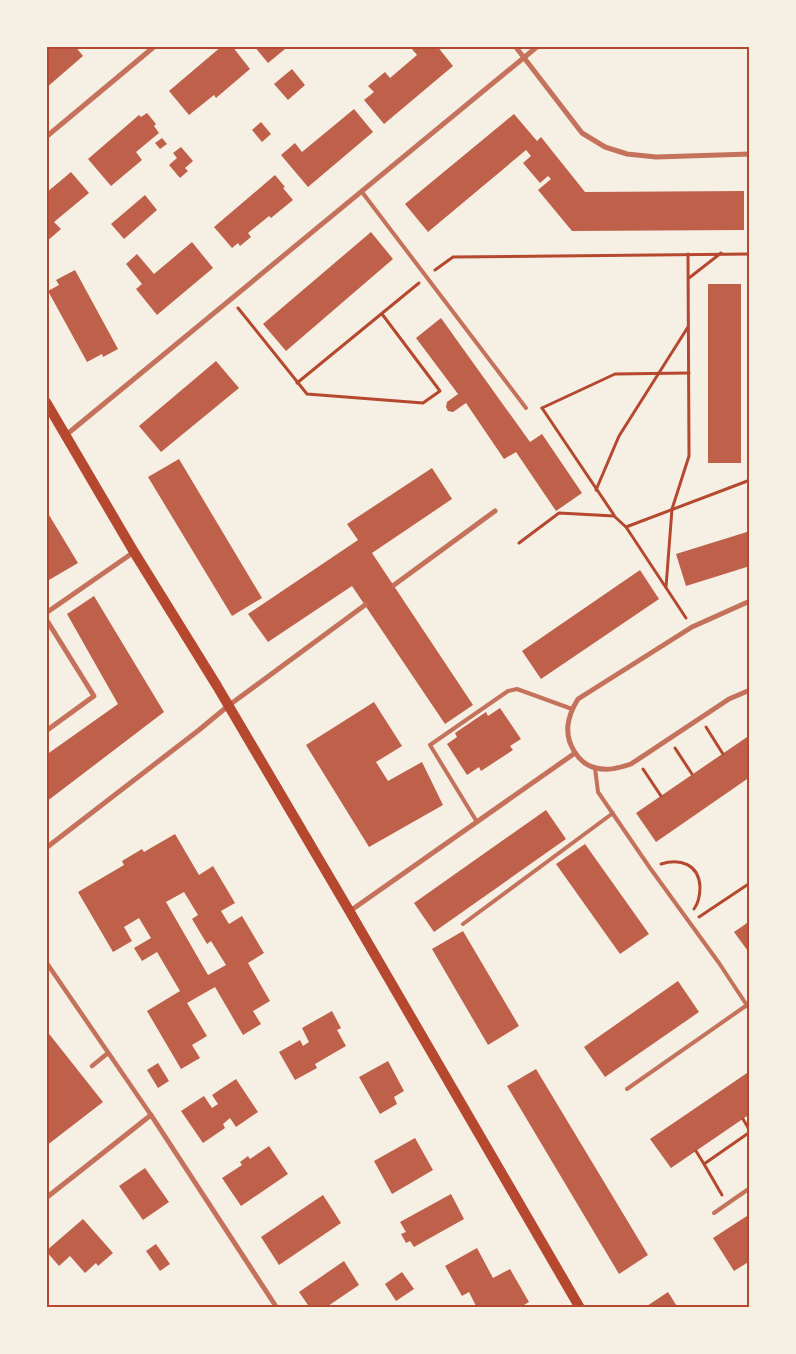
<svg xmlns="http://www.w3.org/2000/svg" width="796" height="1354" viewBox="0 0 796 1354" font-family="'PT Sans Narrow',sans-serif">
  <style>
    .building { fill: #bf614a; fill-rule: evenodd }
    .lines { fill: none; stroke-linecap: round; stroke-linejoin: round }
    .path { stroke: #b5482f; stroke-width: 3 }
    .service { stroke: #c5725c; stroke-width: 4 }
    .pedestrian { stroke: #c5725c; stroke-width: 4.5 }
    .minor { stroke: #c5725c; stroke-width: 5 }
    .secondary { stroke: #b5482f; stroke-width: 10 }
    .neatline { fill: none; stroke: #b5482f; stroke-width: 2 }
  </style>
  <rect width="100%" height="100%" fill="#f6efe4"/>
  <g class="building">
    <polygon points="52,46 75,46 83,56 46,88 46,51"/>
    <polygon points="222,46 232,46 250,69 216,98 214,95 189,115 169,91"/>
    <polygon points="254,46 283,46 285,49 268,63"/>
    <polygon points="413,46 437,46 453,66 384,124 364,100 374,92 368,86 385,72 390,78 417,55 411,48"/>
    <polygon points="292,69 305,85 288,100 274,84"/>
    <polygon points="354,109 373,132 308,187 281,155 295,143 302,152"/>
    <polygon points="147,113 156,124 154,126 159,133 136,152 142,160 111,186 88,159 139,115 141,117"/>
    <polygon points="514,114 537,141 541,137 585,192 744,191 744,230 572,231 538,190 551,179 548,176 540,183 523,163 531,156 526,150 428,232 405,204"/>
    <polygon points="261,122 271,134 262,142 252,130"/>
    <polygon points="162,138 167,144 160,149 155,143"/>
    <polygon points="181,147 193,161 185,168 188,171 180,178 169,165 177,158 173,153"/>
    <polygon points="71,172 89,193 54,222 61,229 46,242 46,193"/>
    <polygon points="275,175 285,187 283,188 293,200 271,218 269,216 248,233 251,237 240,246 238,243 232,248 214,227"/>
    <polygon points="145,195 157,210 124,239 111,224"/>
    <polygon points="371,232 393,259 286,351 263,324"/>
    <polygon points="192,242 213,268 157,315 136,289 142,284 126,264 137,254 154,274"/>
    <polygon points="75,270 118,349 103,357 102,354 87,362 48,291 59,285 56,280"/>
    <rect x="708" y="284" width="33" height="179"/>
    <polygon points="441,318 530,442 542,434 582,493 556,511 516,452 504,459 466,403 453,412 448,411 446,407 447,402 458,394 416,338"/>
    <polygon points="216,361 239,388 161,452 139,426"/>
    <polygon points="179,459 262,598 232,616 148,477"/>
    <polygon points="432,468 452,499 372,553 473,705 445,724 352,586 268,642 248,614 358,540 347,524"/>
    <polygon points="46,510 78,563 49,580 46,576"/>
    <polygon points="750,531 750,566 686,586 676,554"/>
    <polygon points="640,570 659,599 541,679 522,651"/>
    <polygon points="94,596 164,712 46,802 46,755 118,704 67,614"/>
    <polygon points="374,702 402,746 376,762 388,781 422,762 443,805 369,847 306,745"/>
    <polygon points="500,708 521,739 510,746 513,750 481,771 479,767 467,775 447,744 457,737 455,733 486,712 488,716"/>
    <polygon points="750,735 750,777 656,842 636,813"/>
    <polygon points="546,810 566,839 434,932 414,903"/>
    <path d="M175,834L199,875L213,866L235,903L221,911L229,924L242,916L264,953L248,963L270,1001L253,1011L261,1024L243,1035L215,987L187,1003L207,1036L192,1045L200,1058L181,1069L147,1011L180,991L157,952L142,961L134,948L151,938L139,918L124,927L132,941L113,952L78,892L124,865L122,861L142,849L144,852ZM184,892L198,915L192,919L207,944L211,941L226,965L208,975L166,902Z"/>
    <polygon points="585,844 649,934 620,954 556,864"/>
    <polygon points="750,921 750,954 734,932"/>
    <polygon points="463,931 519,1026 488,1045 432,949"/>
    <polygon points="678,981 699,1012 605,1077 584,1047"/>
    <polygon points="332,1011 341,1028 337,1030 346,1046 315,1064 317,1068 295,1080 279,1052 300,1040 303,1046 309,1042 302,1028"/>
    <polygon points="46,1030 103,1102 46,1146"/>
    <polygon points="388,1061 404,1091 394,1097 397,1104 380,1114 359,1077"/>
    <polygon points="158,1063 169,1081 158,1088 147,1070"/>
    <polygon points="536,1069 648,1255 619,1274 507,1086"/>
    <polygon points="747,1073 750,1078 750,1114 671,1168 650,1139"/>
    <polygon points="236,1079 258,1112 236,1127 230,1118 223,1124 225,1128 203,1143 181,1111 204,1096 212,1108 218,1104 212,1095"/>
    <polygon points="415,1138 433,1170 392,1194 374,1161"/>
    <polygon points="269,1146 288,1174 241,1206 222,1178 242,1165 240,1162 248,1156 250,1159"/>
    <polygon points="145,1168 169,1202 143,1220 119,1186"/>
    <polygon points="451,1194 464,1219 414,1247 410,1241 406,1243 401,1234 406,1232 400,1222"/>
    <polygon points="323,1195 341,1223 279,1265 261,1237"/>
    <polygon points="750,1214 750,1261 734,1271 713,1238"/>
    <polygon points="83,1219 113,1253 98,1266 96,1263 85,1273 70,1256 59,1266 46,1251"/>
    <polygon points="156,1244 170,1264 160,1271 146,1251"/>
    <polygon points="477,1248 493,1278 510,1269 529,1302 519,1308 477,1308 469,1292 462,1296 445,1266"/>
    <polygon points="344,1261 359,1285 325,1308 310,1308 299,1292"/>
    <polygon points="402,1272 414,1289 396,1301 385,1284"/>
    <polygon points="668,1292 678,1308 644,1308"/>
  </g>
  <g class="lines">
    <g class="path">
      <polyline points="435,270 453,257 750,254"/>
      <polyline points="689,278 721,253"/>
      <polyline points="238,308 307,394 423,403 440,391 382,314"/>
      <polyline points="297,383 419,283"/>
      <polyline points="542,408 615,374 689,373"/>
      <polyline points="542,408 614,515"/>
      <polyline points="596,490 619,436 688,327"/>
      <polyline points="626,527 750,480"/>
      <polyline points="519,543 559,513 614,516 626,527 686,618"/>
      <polyline points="666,587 672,509 689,456 688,254"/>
      <polyline points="706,727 723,754"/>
      <polyline points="675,748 692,774"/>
      <polyline points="643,769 661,796"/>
      <path d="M661,864C680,858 699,864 700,887C700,896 699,902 694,909"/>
      <polyline points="699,917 750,883"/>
      <polyline points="743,1119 750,1131"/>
      <polyline points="696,1151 704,1164 750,1132"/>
      <polyline points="704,1164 722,1195"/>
    </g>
    <g class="service">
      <polyline points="362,192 526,408"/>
      <polyline points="595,768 598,792 650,868 719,963 750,1010"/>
      <polyline points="477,822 430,745 508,691 517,689 572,709"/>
      <polyline points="463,924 613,813"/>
      <polyline points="627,1089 747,1005"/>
      <polyline points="714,1213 750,1188"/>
    </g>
    <g class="pedestrian">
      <polyline points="46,962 151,1115"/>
      <polyline points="92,1066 108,1053"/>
    </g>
    <g class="minor">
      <polyline points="515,46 582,133 605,147 627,154 656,157 750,154"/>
      <polyline points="46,137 155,46"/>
      <polyline points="66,435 538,46"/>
      <polyline points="394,585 495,511"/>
      <path d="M750,601L692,627L578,699C573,707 569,716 568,725C566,743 578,764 596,768C608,771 619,768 631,764L729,699L750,690"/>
      <polyline points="46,613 134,552"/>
      <polyline points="46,619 94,696 46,731"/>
      <polyline points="46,848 199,730 228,706 365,605"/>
      <polyline points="350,911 575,753"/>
      <polyline points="46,1198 151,1115 277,1308"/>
    </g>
    <polyline class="secondary" points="46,402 134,552 217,686 350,912 580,1308"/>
  </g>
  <rect width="796" height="1354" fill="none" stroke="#f6efe4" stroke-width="95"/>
  <rect x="48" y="48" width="700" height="1258" class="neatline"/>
</svg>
